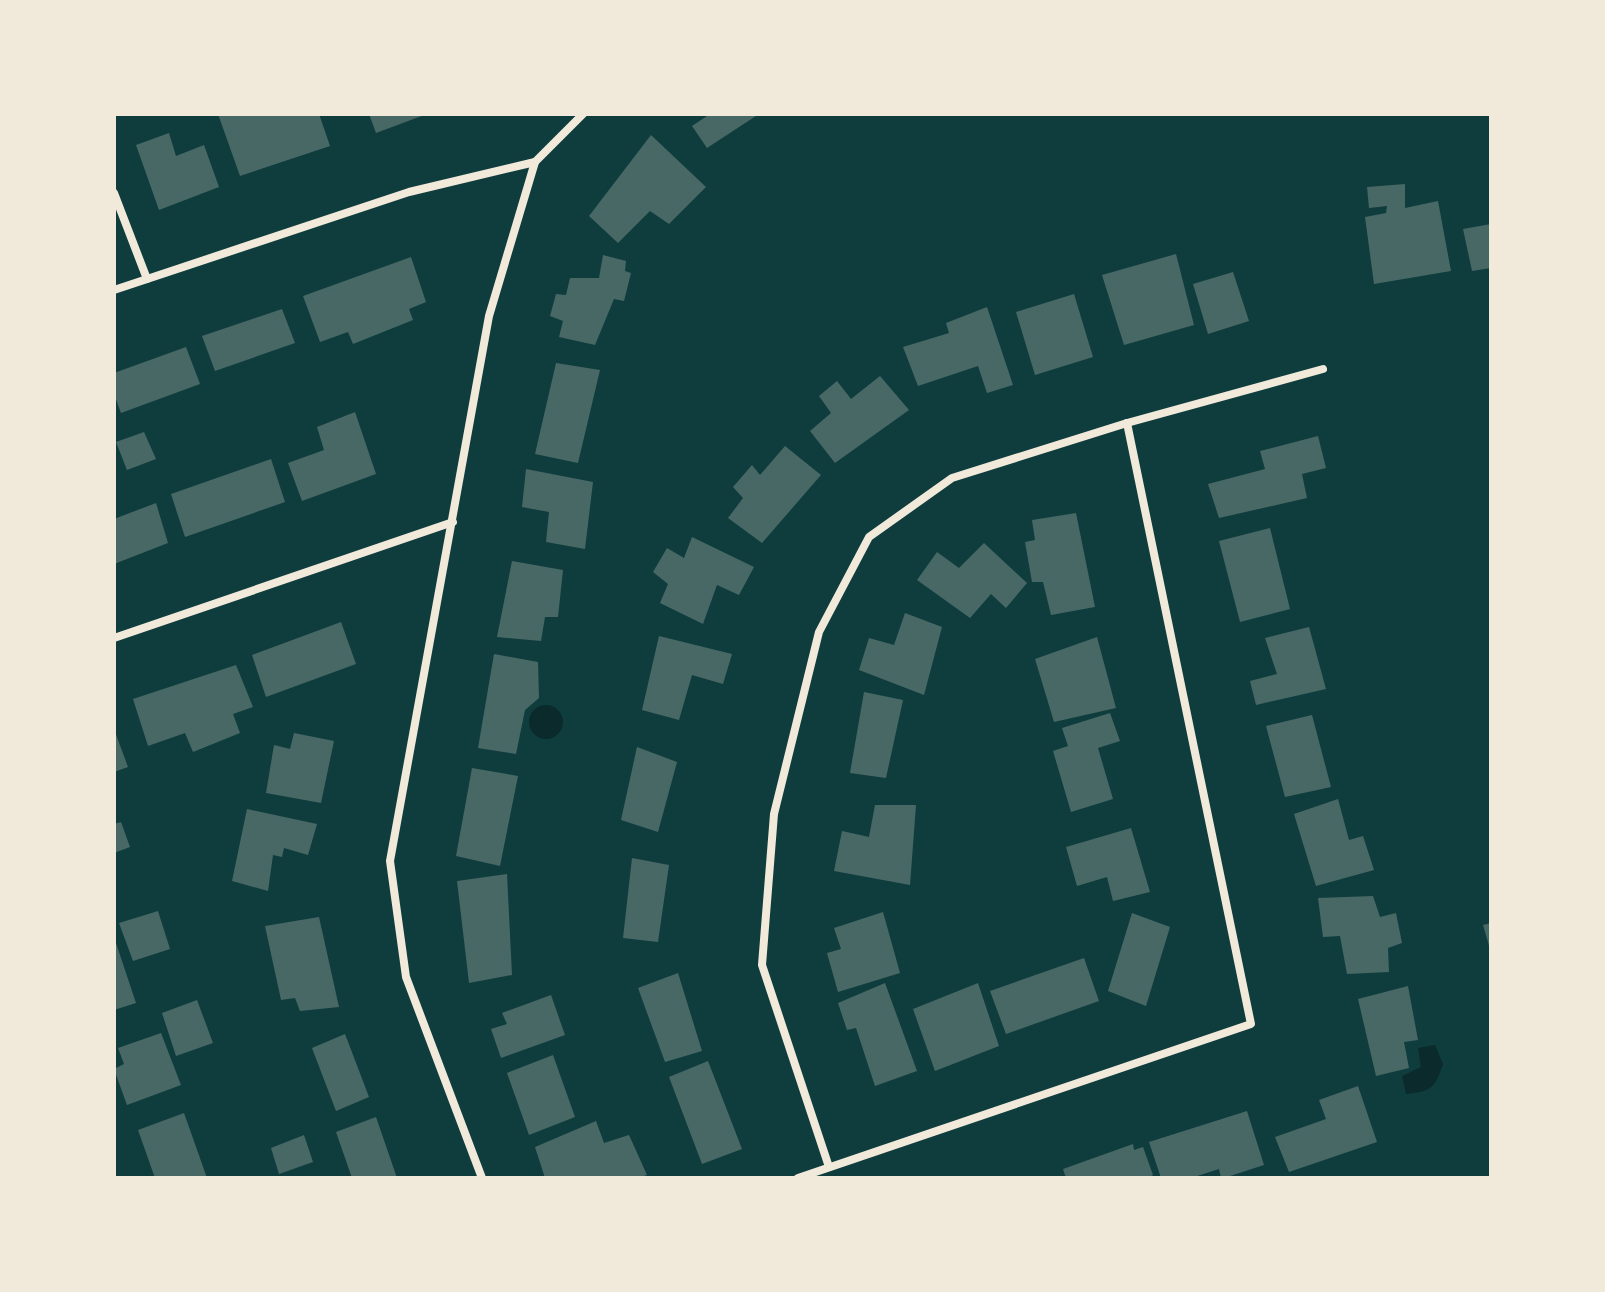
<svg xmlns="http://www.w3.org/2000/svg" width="1605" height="1292" viewBox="0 0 1605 1292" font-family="'Crimson Pro',serif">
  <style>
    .water { fill: #0a2a2b }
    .building { fill: #486865 }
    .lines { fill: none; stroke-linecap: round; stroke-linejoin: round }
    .minor { stroke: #f1e9da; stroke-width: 8 }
  </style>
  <rect width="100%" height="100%" fill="#0f3d3e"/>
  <g class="water">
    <circle cx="546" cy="722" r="17"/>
    <path d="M1435,1045L1443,1064C1435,1088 1432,1091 1406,1094L1402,1076L1421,1067L1418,1048Z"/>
  </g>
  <g class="building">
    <polygon points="218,114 319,114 330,146 240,176"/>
    <polygon points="369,114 427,114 376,133"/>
    <polygon points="710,114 759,114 707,148 692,126"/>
    <polygon points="169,133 176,156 204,145 219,187 159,210 136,145"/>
    <polygon points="651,135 706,187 669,224 650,211 618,243 589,216"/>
    <polygon points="1405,184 1405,208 1438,201 1451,271 1374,284 1365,217 1386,213 1387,206 1369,208 1367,187"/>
    <polygon points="1491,224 1491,268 1472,271 1463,229"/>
    <polygon points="1176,254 1194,325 1124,345 1102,275"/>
    <polygon points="603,255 626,261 625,271 631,273 624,301 614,299 595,345 559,337 563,321 550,316 556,294 566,295 570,278 599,278"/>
    <polygon points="411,257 426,302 409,309 413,320 353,344 348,332 320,342 303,296"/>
    <polygon points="1233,272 1249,321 1208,334 1193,284"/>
    <polygon points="1074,294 1093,357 1035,375 1016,312"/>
    <polygon points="987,307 1013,385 987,393 978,366 918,386 903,347 949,333 946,323"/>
    <polygon points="282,309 295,343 215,371 202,336"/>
    <polygon points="186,347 200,384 121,413 114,394 114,373"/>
    <polygon points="556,363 600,370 578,463 535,454"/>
    <polygon points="880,376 909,410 835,463 810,431 831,413 819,396 837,381 851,399"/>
    <polygon points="355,412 376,474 302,501 288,463 324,450 317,427"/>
    <polygon points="144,432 156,459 127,470 116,442"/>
    <polygon points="1318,436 1326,468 1302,474 1307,498 1219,518 1208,484 1265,469 1260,451"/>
    <polygon points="785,446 821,475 762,543 728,518 743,498 733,487 752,465 760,475"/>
    <polygon points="271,459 285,502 185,537 171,494"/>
    <polygon points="526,469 593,482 585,549 546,542 549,512 522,507"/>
    <polygon points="156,503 168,543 114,564 114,519"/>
    <polygon points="1076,513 1095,607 1051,615 1043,582 1032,582 1025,542 1035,540 1032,520"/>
    <polygon points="1270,528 1290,609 1240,622 1219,541"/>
    <polygon points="692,537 754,567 739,595 717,585 703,624 660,603 668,584 653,572 667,548 684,558"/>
    <polygon points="984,543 1027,583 1006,608 991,594 970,618 917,580 937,552 959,568"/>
    <polygon points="512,561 563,570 558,617 545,617 541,641 497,637"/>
    <polygon points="905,613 942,627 924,695 859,670 869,638 894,645"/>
    <polygon points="341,622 356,664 266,697 252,655"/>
    <polygon points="1309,627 1326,689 1256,705 1250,681 1277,674 1265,638"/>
    <polygon points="659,636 732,654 723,684 692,675 679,720 642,710"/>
    <polygon points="1097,637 1116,708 1054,722 1035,659"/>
    <polygon points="494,654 538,662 539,698 525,710 516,754 478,748"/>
    <polygon points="236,665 253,707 233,714 240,733 193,752 185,733 148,746 133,699"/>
    <polygon points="864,692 903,700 886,778 850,773"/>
    <polygon points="1110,713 1120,741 1098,748 1113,799 1071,812 1053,751 1068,746 1062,728"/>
    <polygon points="1312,715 1331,787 1285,797 1266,726"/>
    <polygon points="114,729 128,767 114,772"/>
    <polygon points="294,733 334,741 321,803 266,793 274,745 290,749"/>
    <polygon points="637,747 677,762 658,832 621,820"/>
    <polygon points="472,768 518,776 500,866 456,856"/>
    <polygon points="1338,799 1349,840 1363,836 1374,870 1316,886 1294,814"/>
    <polygon points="875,805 916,805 910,885 834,871 842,831 869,837"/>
    <polygon points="247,809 317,824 308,855 284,848 282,857 273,855 268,891 232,881"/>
    <polygon points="121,822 130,847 114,853 114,824"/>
    <polygon points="1131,828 1150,892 1113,901 1107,877 1077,886 1066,847"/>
    <polygon points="632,858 669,865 658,942 623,938"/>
    <polygon points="507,874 512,975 469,983 457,881"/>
    <polygon points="1373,896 1380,917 1396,913 1402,943 1388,948 1389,972 1347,974 1340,936 1323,937 1318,898"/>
    <polygon points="158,911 170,949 133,961 119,923"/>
    <polygon points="883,912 900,973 838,992 827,953 841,949 834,928"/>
    <polygon points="1132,913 1170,927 1146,1006 1108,991"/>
    <polygon points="319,917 339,1007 300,1011 295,998 281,1000 265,926"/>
    <polygon points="1491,923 1491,949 1490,949 1483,925"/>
    <polygon points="116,943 136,1003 114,1010 114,944"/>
    <polygon points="1084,958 1099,1001 1006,1034 990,991"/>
    <polygon points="678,973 702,1051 665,1062 638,988"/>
    <polygon points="885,983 917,1071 875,1086 856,1028 847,1030 838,1003"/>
    <polygon points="978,983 999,1046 935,1071 913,1009"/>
    <polygon points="1408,986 1418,1040 1404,1042 1409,1068 1376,1076 1358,999"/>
    <polygon points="551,995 565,1035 501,1058 491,1029 507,1024 502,1013"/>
    <polygon points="197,1000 213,1043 176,1056 162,1013"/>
    <polygon points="161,1033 181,1085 127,1105 114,1069 124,1064 118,1048"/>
    <polygon points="345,1034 369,1097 336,1111 312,1048"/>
    <polygon points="553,1055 575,1117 529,1135 507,1073"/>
    <polygon points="708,1061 742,1149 702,1164 669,1077"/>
    <polygon points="1358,1086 1377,1142 1289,1172 1275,1137 1326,1119 1319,1100"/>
    <polygon points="1247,1111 1264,1165 1224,1178 1221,1178 1219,1169 1191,1178 1161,1178 1149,1142"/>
    <polygon points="184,1113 207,1178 155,1178 138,1130"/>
    <polygon points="376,1117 397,1178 352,1178 336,1132"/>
    <polygon points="596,1121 604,1143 629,1135 647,1175 638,1178 545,1178 535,1147"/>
    <polygon points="304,1135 313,1162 279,1174 271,1148"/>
    <polygon points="1133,1144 1134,1150 1143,1147 1153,1175 1148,1178 1066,1178 1063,1169"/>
  </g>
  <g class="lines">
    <g class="minor">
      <polyline points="114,193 147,279"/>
      <polyline points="114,290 409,192 535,162 583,114"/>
      <polyline points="114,638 453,522"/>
      <polyline points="829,1167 762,965 774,814 819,632 869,537 952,478 1127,423 1323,369"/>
      <polyline points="482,1178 406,977 390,861 489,316 535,162"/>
      <polyline points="798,1178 1251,1024 1127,423"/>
    </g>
  </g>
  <rect width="1605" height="1292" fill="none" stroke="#f1e9da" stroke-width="232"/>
</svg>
